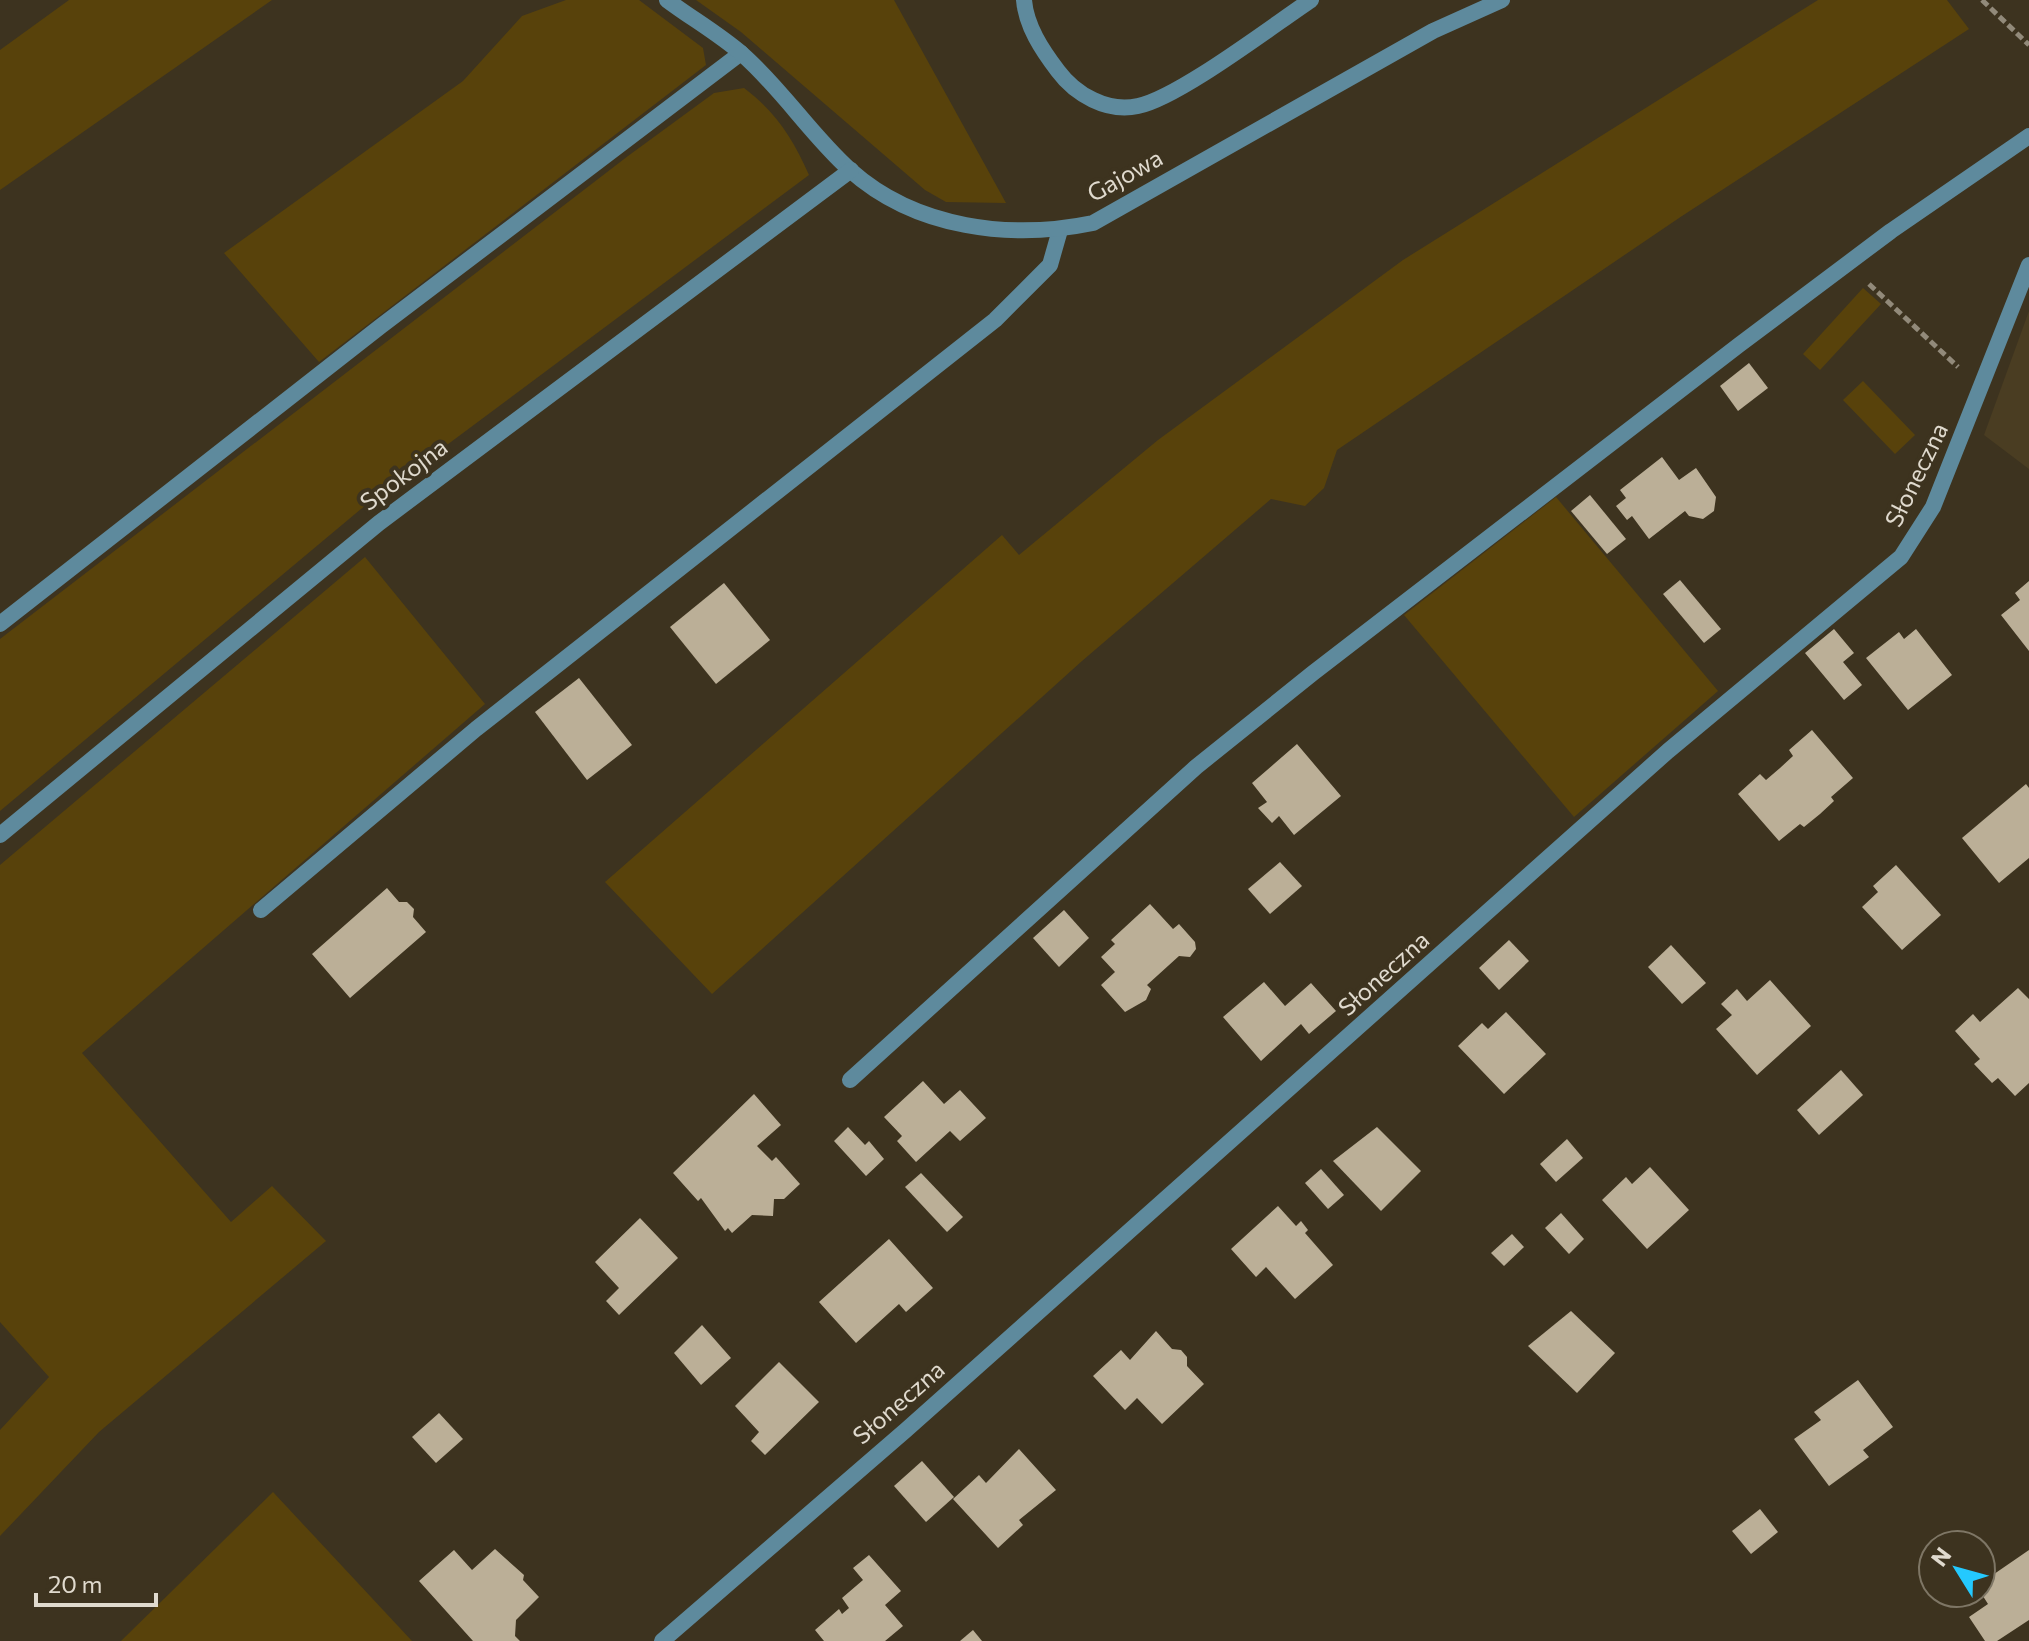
<svg xmlns="http://www.w3.org/2000/svg" width="2029" height="1641" viewBox="0 0 2029 1641" font-family="Commissioner,sans-serif">
  <style>
    .built { fill: #4a3d22 }
    .green { fill: #58420b }
    .building { fill: #bbaf97 }
    .lines { fill: none; stroke-linecap: round; stroke-linejoin: round }
    .path { stroke: #928a7a; stroke-width: 5; stroke-dasharray: 8 4; stroke-linecap: butt }
    .lane { stroke: #5e8a9d; stroke-width: 16 }
    .street { stroke: #5e8a9d; stroke-width: 16 }
    .labels { text-anchor: middle; stroke-width: 8; stroke-linejoin: round; paint-order: stroke }
    .street-label { font-size: 24px; fill: #e0dace; stroke: #3d331f }
  </style>
  <rect width="100%" height="100%" fill="#3d331f"/>
  <polygon class="built" points="2029,311 2029,469 1984,435"/>
  <g class="green">
    <polygon points="69,0 272,0 0,190 0,50"/>
    <polygon points="566,0 639,0 703,48 706,65 319,362 224,253 463,81 522,16"/>
    <polygon points="696,0 894,0 1006,203 946,202 925,190 741,32"/>
    <polygon points="1818,0 1947,0 1969,29 1682,216 1337,450 1324,488 1305,506 1271,499 1082,661 712,994 605,882 1002,535 1019,555 1158,440 1403,260"/>
    <path d="M744,88C776,112 793,139 809,175L361,509L0,811V639L628,156L714,93Z"/>
    <polygon points="1863,288 1881,304 1820,370 1803,354"/>
    <polygon points="1863,381 1915,435 1895,454 1843,400"/>
    <polygon points="1556,497 1718,691 1574,817 1404,615"/>
    <polygon points="365,557 485,704 82,1053 231,1222 272,1186 326,1241 99,1432 0,1536 0,1430 49,1377 0,1322 0,865"/>
    <polygon points="273,1492 412,1641 121,1641"/>
  </g>
  <g class="building">
    <polygon points="1749,363 1768,388 1738,411 1720,386"/>
    <polygon points="1662,457 1679,480 1696,468 1716,497 1714,511 1703,519 1689,516 1685,511 1649,539 1632,516 1627,520 1616,506 1626,498 1620,490"/>
    <polygon points="1590,495 1626,539 1607,554 1571,511"/>
    <polygon points="1680,580 1721,629 1704,643 1663,594"/>
    <polygon points="2029,581 2029,651 2001,615 2020,600 2015,593"/>
    <polygon points="724,583 770,640 716,684 670,627"/>
    <polygon points="1834,629 1854,653 1843,662 1862,685 1844,700 1805,653"/>
    <polygon points="1916,629 1952,675 1908,710 1866,658 1899,632 1904,639"/>
    <polygon points="579,678 632,745 587,780 535,712"/>
    <polygon points="1812,730 1853,778 1831,797 1834,801 1820,814 1804,827 1800,824 1779,841 1738,794 1760,774 1766,780 1780,768 1793,756 1789,750"/>
    <polygon points="1297,744 1341,796 1294,835 1279,816 1272,823 1258,808 1267,802 1252,783"/>
    <polygon points="2026,784 2029,788 2029,858 1999,883 1962,838"/>
    <polygon points="1280,862 1302,886 1270,914 1248,889"/>
    <polygon points="1896,865 1941,915 1902,950 1862,907 1878,892 1873,886"/>
    <polygon points="387,888 399,902 407,902 414,909 413,917 426,932 350,998 312,954"/>
    <polygon points="1150,904 1173,929 1179,924 1195,942 1196,949 1190,957 1179,956 1147,985 1151,989 1146,1000 1125,1012 1101,985 1115,972 1101,957 1115,944 1111,940"/>
    <polygon points="1064,910 1089,938 1059,967 1033,938"/>
    <polygon points="1509,940 1529,961 1499,990 1479,968"/>
    <polygon points="1671,945 1706,983 1682,1004 1648,967"/>
    <polygon points="1770,980 1811,1026 1757,1075 1716,1029 1732,1015 1721,1004 1737,989 1747,1001"/>
    <polygon points="1264,982 1285,1006 1311,983 1336,1011 1309,1034 1301,1024 1261,1061 1223,1017"/>
    <polygon points="2018,988 2029,999 2029,1083 2015,1096 1998,1078 1992,1083 1974,1064 1980,1059 1955,1031 1973,1014 1980,1022"/>
    <polygon points="1506,1012 1546,1054 1504,1094 1458,1046 1482,1023 1488,1029"/>
    <polygon points="1841,1070 1863,1095 1819,1135 1797,1110"/>
    <polygon points="923,1081 944,1104 960,1090 986,1118 960,1141 950,1131 916,1162 897,1141 902,1136 884,1117"/>
    <polygon points="754,1094 781,1125 757,1146 772,1161 776,1157 800,1184 784,1199 774,1199 773,1216 752,1215 732,1233 728,1228 725,1231 701,1198 698,1201 673,1173"/>
    <polygon points="848,1127 865,1145 869,1141 884,1159 866,1176 834,1141"/>
    <polygon points="1377,1127 1421,1171 1381,1211 1333,1161"/>
    <polygon points="1567,1139 1583,1158 1556,1182 1540,1164"/>
    <polygon points="1650,1167 1689,1210 1647,1249 1602,1200 1626,1177 1632,1184"/>
    <polygon points="1321,1169 1344,1195 1328,1209 1305,1183"/>
    <polygon points="921,1173 963,1217 947,1232 905,1187"/>
    <polygon points="1278,1206 1296,1226 1301,1221 1308,1230 1305,1233 1333,1265 1295,1299 1266,1267 1256,1277 1231,1249"/>
    <polygon points="1561,1213 1584,1239 1569,1254 1545,1228"/>
    <polygon points="640,1218 678,1258 619,1315 606,1301 619,1288 595,1262"/>
    <polygon points="1512,1234 1524,1247 1504,1266 1491,1253"/>
    <polygon points="889,1239 933,1288 906,1312 899,1304 856,1343 819,1302"/>
    <polygon points="1571,1311 1615,1353 1577,1393 1528,1346"/>
    <polygon points="702,1325 731,1358 701,1385 674,1353"/>
    <polygon points="1156,1331 1172,1349 1181,1350 1187,1357 1187,1366 1204,1384 1162,1424 1137,1398 1125,1410 1093,1376 1121,1350 1130,1360"/>
    <polygon points="779,1362 819,1402 765,1455 751,1441 759,1432 735,1406"/>
    <polygon points="1858,1380 1893,1427 1863,1450 1869,1457 1829,1486 1794,1439 1821,1420 1814,1412"/>
    <polygon points="439,1413 463,1439 436,1463 412,1437"/>
    <polygon points="1019,1449 1056,1490 1019,1520 1023,1525 998,1548 953,1499 979,1475 986,1483"/>
    <polygon points="922,1461 954,1497 926,1522 894,1486"/>
    <polygon points="1760,1509 1778,1532 1751,1554 1732,1531"/>
    <polygon points="495,1549 524,1575 523,1580 539,1597 516,1620 515,1636 520,1641 473,1641 419,1581 454,1550 472,1570"/>
    <polygon points="2029,1550 2029,1620 1997,1641 1985,1641 1969,1617 1988,1604 1981,1593 1981,1583"/>
    <polygon points="869,1555 901,1591 885,1605 903,1626 885,1641 824,1641 815,1630 839,1609 842,1614 849,1608 842,1598 863,1580 853,1568"/>
    <polygon points="973,1630 982,1641 960,1641"/>
  </g>
  <g class="lines">
    <g class="path">
      <polyline points="1982,0 2029,45"/>
      <polyline points="1869,284 1958,367"/>
    </g>
    <g class="lane">
      <path d="M1024,0C1026,26 1042,50 1058,71C1075,94 1107,113 1138,106C1178,98 1272,26 1311,0"/>
      <polyline points="0,624 381,326 741,53"/>
      <polyline points="261,910 476,729 995,320 1050,265 1060,230"/>
      <polyline points="850,1080 1196,767 1313,673 1739,345 1891,231 2029,136"/>
    </g>
    <g class="street">
      <path d="M667,0C691,18 719,34 742,54C782,89 811,135 850,170C916,229 1011,240 1093,223L1433,31L1502,0"/>
      <polyline points="0,835 379,523 851,170"/>
      <polyline points="662,1641 906,1430 1668,751 1901,557 1933,507 2029,265"/>
    </g>
  </g>
  <g class="labels">
    <g class="street-label">
      <text transform="translate(1125 176) rotate(-29)" y="8">Gajowa</text>
      <text transform="translate(404 475) rotate(-37)" y="8">Spokojna</text>
      <text transform="translate(1917 475) rotate(-64)" y="8">Słoneczna</text>
      <text transform="translate(1384 974) rotate(-42)" y="8">Słoneczna</text>
      <text transform="translate(899 1403) rotate(-41)" y="8">Słoneczna</text>
    </g>
  </g>
  <g transform="translate(1957 1569) rotate(307)"><circle r="38" fill="#3d331f" stroke="#7e7665" stroke-width="2"/>
  <path d="M0-6L14 30L0 20L-14 30Z" fill="#24c9fe"/>
  <text y="-12" font-size="22" font-weight="bold" text-anchor="middle" fill="#e0dace">N</text>
  </g>
  <path d="M36 1593v12h120v-12" fill="none" stroke="#e0dace" stroke-width="4"/>
  <text x="48" y="1593" font-size="24" fill="#e0dace" stroke="#3d331f" stroke-width="6" paint-order="stroke">20 m</text>
</svg>
